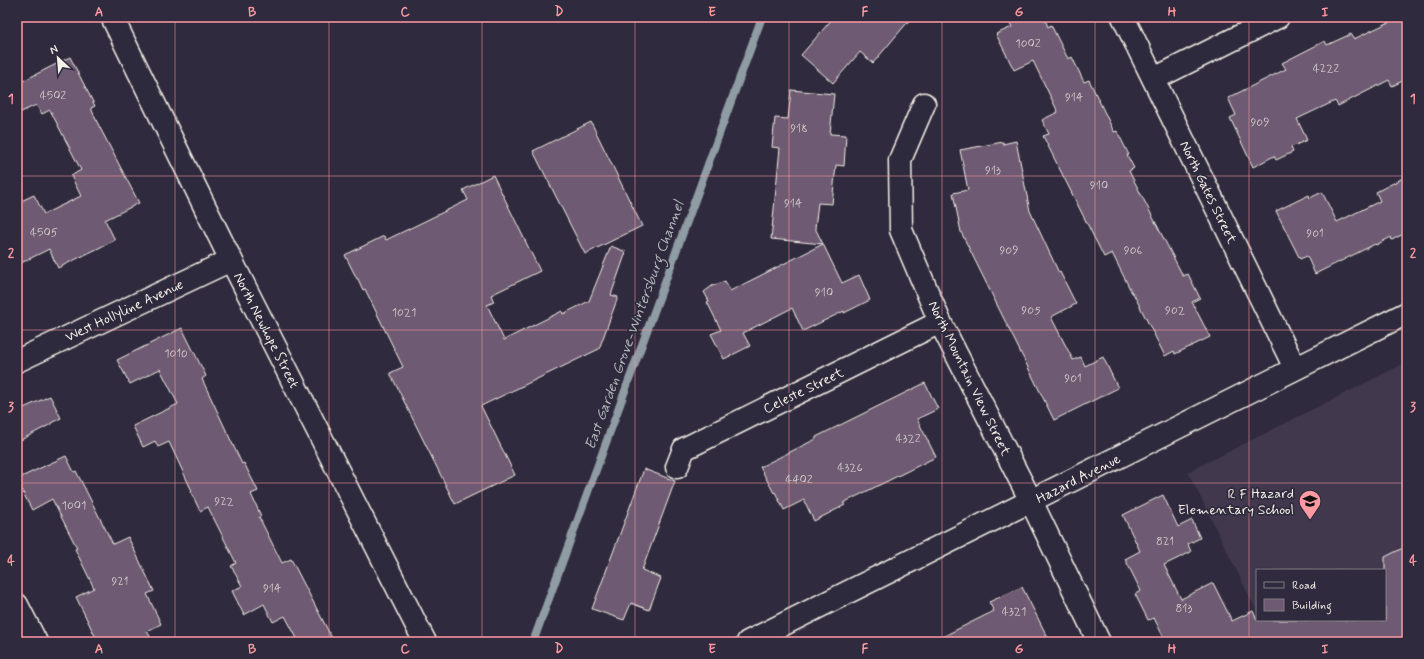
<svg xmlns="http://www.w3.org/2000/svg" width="1424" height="659" viewBox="0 0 1424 659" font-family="Mynerve,sans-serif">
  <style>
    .built { fill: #42384d }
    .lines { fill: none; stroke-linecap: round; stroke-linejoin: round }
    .stream { stroke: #8f9ca4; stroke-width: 8 }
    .building { fill: #6e5a72; stroke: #f4f1e8 }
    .minor-casing { stroke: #f4f1e8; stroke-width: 25 }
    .tertiary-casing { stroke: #f4f1e8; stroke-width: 25 }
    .minor { stroke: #2f2a3d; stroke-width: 22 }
    .tertiary { stroke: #2f2a3d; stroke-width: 22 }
    .grid { fill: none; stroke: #ff9aa2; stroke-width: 1; stroke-opacity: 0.55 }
    .labels { text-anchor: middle; stroke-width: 3.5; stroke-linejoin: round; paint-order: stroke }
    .number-label { font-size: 12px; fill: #d2cbca }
    .street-label { font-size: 14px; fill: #f4f1e8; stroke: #2f2a3d }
    .poi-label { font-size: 14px; fill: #f4f1e8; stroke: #2f2a3d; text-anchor: end }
    .water-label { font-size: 15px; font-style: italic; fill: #b1b8ba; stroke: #2f2a3d }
    .neatline { fill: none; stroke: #ff9aa2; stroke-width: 1.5 }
    .grid-label { font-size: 13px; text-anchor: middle; font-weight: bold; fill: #ff9aa2 }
  </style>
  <rect width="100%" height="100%" fill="#2f2a3d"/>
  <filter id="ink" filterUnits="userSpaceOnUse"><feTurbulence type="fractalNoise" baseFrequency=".025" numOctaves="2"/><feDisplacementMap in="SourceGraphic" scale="8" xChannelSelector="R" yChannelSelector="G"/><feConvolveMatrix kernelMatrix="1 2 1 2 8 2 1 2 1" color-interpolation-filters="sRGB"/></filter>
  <g filter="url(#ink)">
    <polygon class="built" points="1407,362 1407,642 1385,620 1385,570 1257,570 1257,612 1188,472"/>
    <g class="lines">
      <polyline class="stream" points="533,642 762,17"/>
    </g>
    <g class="building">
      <polygon points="834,17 912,17 873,63 860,52 833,83 801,55"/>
      <polygon points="1007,17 1044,17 1048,27 1051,25 1068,59 1072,57 1084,82 1089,80 1114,132 1117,131 1129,155 1127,155 1134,168 1129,171 1183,276 1188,274 1200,298 1192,302 1210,337 1175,354 1174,351 1165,356 1133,293 1132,293 1112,253 1104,257 1043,136 1049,134 1042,120 1058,112 1033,61 1014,70 996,34 1012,27"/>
      <polygon points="1400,17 1407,17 1407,79 1392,86 1389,80 1338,106 1335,101 1297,119 1307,140 1291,147 1293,152 1276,160 1274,156 1253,167 1230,118 1236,115 1228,98 1286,69 1282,63 1325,41 1327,45 1351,34 1354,39"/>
      <polygon points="70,57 95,106 91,108 97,122 139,203 105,220 115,240 58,268 49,249 17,265 17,203 34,195 44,214 81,196 71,176 81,170 50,110 42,114 36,105 17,114 17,84"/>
      <polygon points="791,90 834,94 830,134 846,135 844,166 836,165 832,204 818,203 815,228 823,244 771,239 780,148 772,147 775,118 788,119"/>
      <polygon points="591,122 642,226 585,254 533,151"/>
      <polygon points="1016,141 1030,211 1059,273 1060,272 1076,304 1051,317 1073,360 1081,357 1085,366 1103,357 1118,388 1054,420 961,232 953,193 968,190 960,150 1003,142 1003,144"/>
      <polygon points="493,175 540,271 491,295 494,302 487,305 504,340 562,311 563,314 589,301 611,246 626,252 611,295 618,297 599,349 481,406 515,475 455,504 390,373 403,367 365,289 363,290 358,279 357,279 345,255 384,236 386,240 468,200 463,190"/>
      <polygon points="1407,176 1407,232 1392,240 1391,237 1376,245 1375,244 1315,274 1307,256 1300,259 1276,211 1309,195 1310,198 1322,192 1337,222 1380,201 1376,192"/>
      <polygon points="823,244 842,283 859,275 870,300 844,313 844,311 803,331 792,308 743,333 750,346 724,359 711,334 721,330 707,302 709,301 704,292 712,286 725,281 730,291"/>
      <polygon points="182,328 206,376 202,379 242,464 244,463 258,491 251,494 261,516 259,517 282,563 291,559 334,642 299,642 285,616 273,622 264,604 244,615 232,591 242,586 231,566 236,563 208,507 200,511 191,492 192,491 169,442 158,447 155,441 143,447 133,426 178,404 160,369 130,384 117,360"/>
      <polygon points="925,383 938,409 917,419 936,457 843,503 845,505 814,521 804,500 784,510 775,492 774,493 760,467 816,439 816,437"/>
      <polygon points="50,396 61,418 51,423 51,424 17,442 17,411"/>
      <polygon points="66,456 74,472 76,471 113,544 128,537 154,591 147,594 161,624 147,631 153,642 98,642 76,597 94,588 75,549 77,548 52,499 32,510 17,481 17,479"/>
      <polygon points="644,469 675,481 642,570 661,578 649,610 631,603 624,620 592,609"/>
      <polygon points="1163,495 1178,527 1192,520 1200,538 1188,544 1191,552 1164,565 1181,599 1213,583 1232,621 1253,611 1257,620 1385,620 1385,557 1407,546 1407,642 1166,642 1154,618 1148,620 1135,594 1141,591 1125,559 1140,551 1123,515"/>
      <polygon points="1022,587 1050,642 932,642 994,611 989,602"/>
    </g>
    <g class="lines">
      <g class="minor-casing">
        <g id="minor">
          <polyline points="1123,17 1295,368"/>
          <polyline points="1154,79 1278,17"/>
          <polyline points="924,104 900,160 901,230 940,322 1031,501 1099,642"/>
          <polyline points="17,361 231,260"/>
          <polyline points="677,467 684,449 940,322"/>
          <polyline points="17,605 36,642"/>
        </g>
      </g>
      <g class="tertiary-casing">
        <g id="tertiary">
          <polyline points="112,17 224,246 425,642"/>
          <polyline points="748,642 1407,313"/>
        </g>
      </g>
      <use href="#minor" class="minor"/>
      <use href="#tertiary" class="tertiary"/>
    </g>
  </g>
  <path class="grid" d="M175,17V642M329,17V642M482,17V642M635,17V642M789,17V642M942,17V642M1095,17V642M1249,17V642M17,176H1407M17,330H1407M17,483H1407"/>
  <defs>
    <g id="school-pin" transform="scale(1.15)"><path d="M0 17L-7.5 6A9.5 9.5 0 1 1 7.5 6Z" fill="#ff9aa2" stroke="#2f2a3d"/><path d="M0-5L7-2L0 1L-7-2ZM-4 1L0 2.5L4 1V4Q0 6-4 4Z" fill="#111"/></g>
  </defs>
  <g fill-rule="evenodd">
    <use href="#school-pin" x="1310" y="501"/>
  </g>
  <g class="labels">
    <g class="number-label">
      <text x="1028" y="47">1002</text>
      <text x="1326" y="72">4222</text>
      <text x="53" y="99">4502</text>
      <text x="1074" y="101">914</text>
      <text x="1260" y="126">909</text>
      <text x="799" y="132">918</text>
      <text x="993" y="174">913</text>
      <text x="1099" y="189">910</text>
      <text x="793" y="207">914</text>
      <text x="44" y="236">4505</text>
      <text x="1315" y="237">901</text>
      <text x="1009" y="254">909</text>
      <text x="1133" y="254">906</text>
      <text x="824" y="296">910</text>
      <text x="1031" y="314">905</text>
      <text x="1175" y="314">902</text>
      <text x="404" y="316">1021</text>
      <text x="176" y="357">1010</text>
      <text x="1073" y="382">901</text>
      <text x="908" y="442">4322</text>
      <text x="850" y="471">4326</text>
      <text x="799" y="483">4402</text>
      <text x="224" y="505">922</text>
      <text x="74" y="509">1001</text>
      <text x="1165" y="545">821</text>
      <text x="120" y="585">921</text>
      <text x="272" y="592">914</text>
      <text x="1184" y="612">813</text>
      <text x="1014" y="615">4321</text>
    </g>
    <g class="street-label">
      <text transform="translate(1209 192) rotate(64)" y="5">North Gates Street</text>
      <text transform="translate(124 310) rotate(-25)" y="5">West Hollyline Avenue</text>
      <text transform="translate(267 330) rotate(63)" y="5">North Newhope Street</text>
      <text transform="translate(970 378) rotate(64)" y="5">North Mountain View Street</text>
      <text transform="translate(803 390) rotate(-26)" y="5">Celeste Street</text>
      <text transform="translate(1078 478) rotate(-27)" y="5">Hazard Avenue</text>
    </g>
    <g class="poi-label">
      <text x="1294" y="498">R F Hazard<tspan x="1294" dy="16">Elementary School</tspan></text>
    </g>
    <g class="water-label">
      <text transform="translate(634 325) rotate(-70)" y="5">East Garden Grove-Wintersburg Channel</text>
    </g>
  </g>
  <rect width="1424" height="659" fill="none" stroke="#2f2a3d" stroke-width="44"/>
  <rect x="1256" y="569" width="130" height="52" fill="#2f2a3d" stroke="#7e7a81"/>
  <rect x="1264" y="582" width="20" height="6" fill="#2f2a3d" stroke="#7e7a81"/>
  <text x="1292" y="589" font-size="12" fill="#f4f1e8">Road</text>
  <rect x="1264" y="599" width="20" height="12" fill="#6e5a72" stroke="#7e7a81"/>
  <text x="1292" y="609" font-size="12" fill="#f4f1e8">Building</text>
  <g transform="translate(58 58) rotate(334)" stroke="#2f2a3d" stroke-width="3" paint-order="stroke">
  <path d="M0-3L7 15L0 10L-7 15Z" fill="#f4f1e8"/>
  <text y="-6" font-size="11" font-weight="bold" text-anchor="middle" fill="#f4f1e8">N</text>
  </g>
  <rect x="22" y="22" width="1380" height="615" class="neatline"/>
  <g class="grid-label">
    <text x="99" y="16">A</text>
    <text x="252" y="16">B</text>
    <text x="405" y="16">C</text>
    <text x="559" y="16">D</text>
    <text x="712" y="16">E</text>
    <text x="865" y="16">F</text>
    <text x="1019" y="16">G</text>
    <text x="1172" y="16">H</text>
    <text x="1325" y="16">I</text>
    <text x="11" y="103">1</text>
    <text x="1413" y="103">1</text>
    <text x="11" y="257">2</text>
    <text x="1413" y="257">2</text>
    <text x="11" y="411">3</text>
    <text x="1413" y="411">3</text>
    <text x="11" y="565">4</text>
    <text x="1413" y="565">4</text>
    <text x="99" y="653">A</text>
    <text x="252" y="653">B</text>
    <text x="405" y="653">C</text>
    <text x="559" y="653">D</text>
    <text x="712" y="653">E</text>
    <text x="865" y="653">F</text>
    <text x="1019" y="653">G</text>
    <text x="1172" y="653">H</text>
    <text x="1325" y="653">I</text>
  </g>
</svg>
